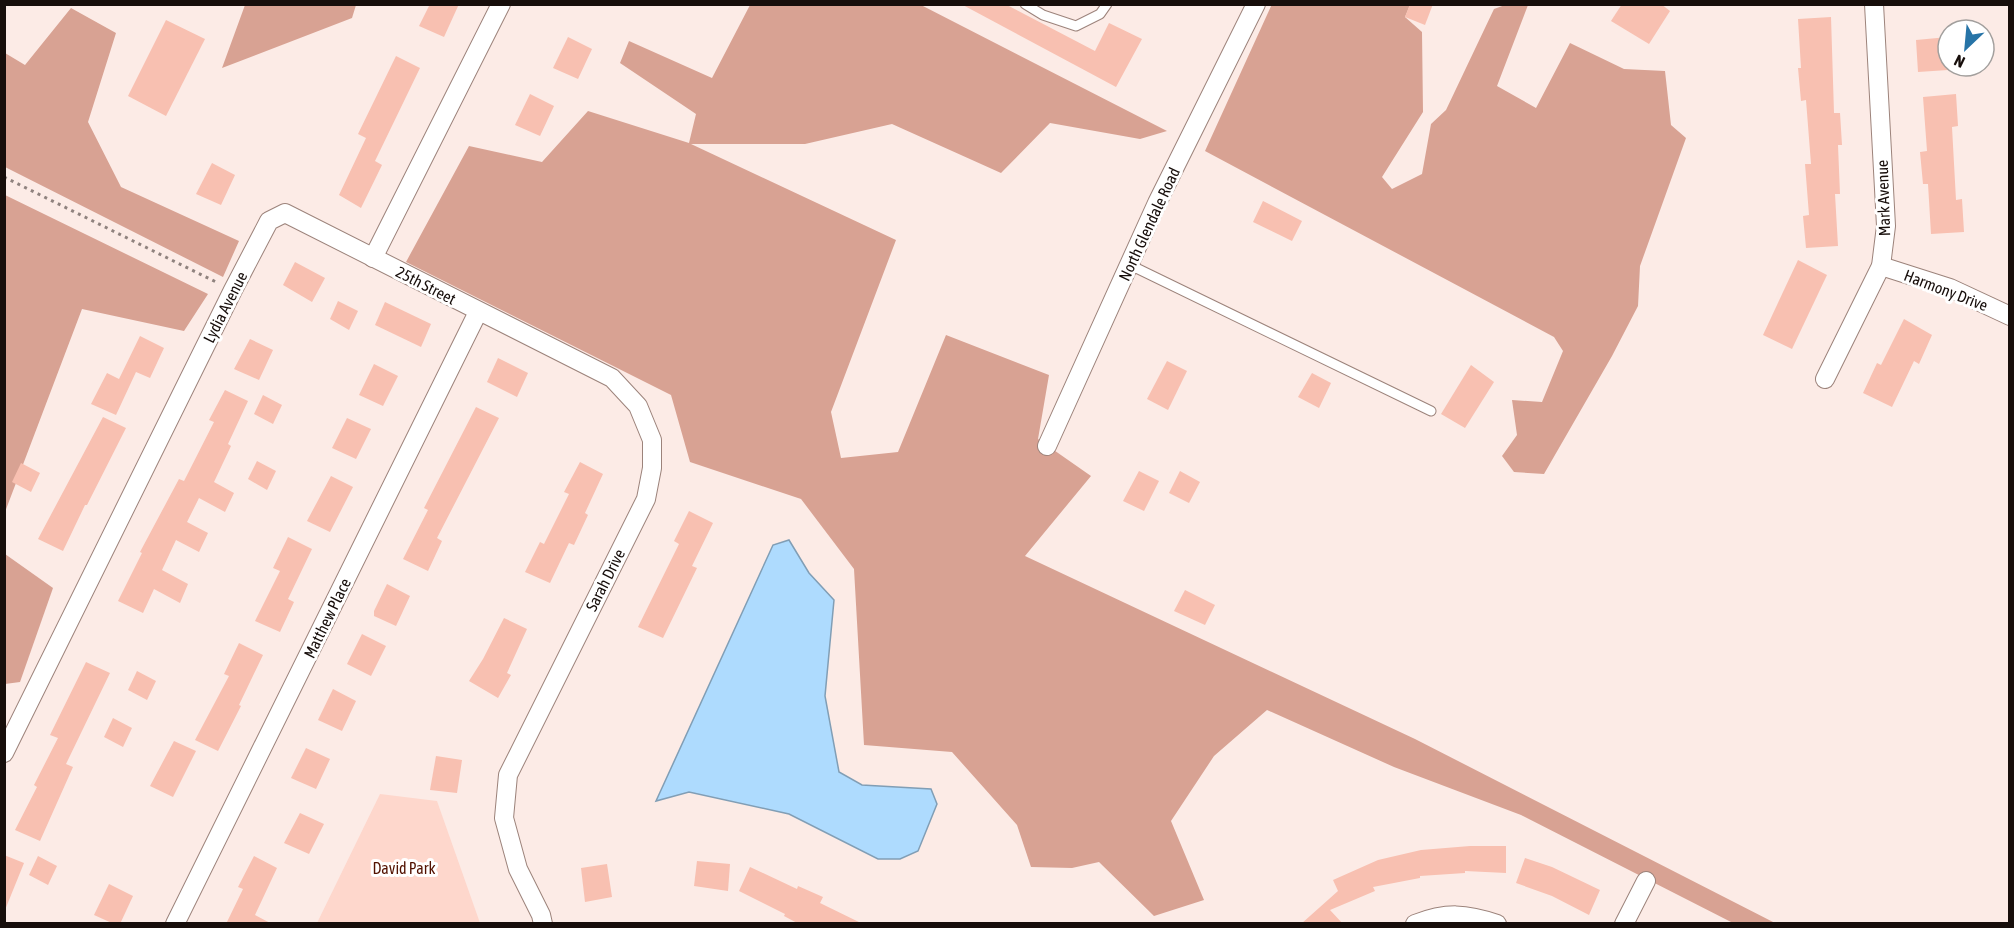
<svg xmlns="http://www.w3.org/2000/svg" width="2014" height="928" viewBox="0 0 2014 928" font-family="'Asap Condensed',sans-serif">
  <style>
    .green { fill: #fed7cc }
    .forest { fill: #d8a293 }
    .water { fill: #aedbfe; stroke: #819eb5; stroke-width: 1.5 }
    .building { fill: #f8c0b1 }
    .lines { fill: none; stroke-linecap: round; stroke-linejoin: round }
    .lane-casing { stroke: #9c837b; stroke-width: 11 }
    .street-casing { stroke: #9c837b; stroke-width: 20 }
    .path { stroke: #8f827e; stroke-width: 3; stroke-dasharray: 3 4.5; stroke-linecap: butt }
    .lane { stroke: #fff; stroke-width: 9 }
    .street { stroke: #fff; stroke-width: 18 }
    .labels { text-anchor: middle; stroke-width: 6; stroke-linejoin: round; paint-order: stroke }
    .street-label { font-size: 16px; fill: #170e0b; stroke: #fff }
    .park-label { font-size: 16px; fill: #521201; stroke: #fff }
  </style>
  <rect width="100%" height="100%" fill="#fcebe6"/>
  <polygon class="green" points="380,794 437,801 480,923 317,923"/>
  <g class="forest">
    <polygon points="1272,4 1410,5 1405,17 1422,32 1423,112 1382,177 1392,189 1422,174 1431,124 1446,110 1494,9 1505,5 1528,5 1497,86 1536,108 1570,43 1624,69 1665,71 1671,125 1686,138 1640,266 1638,306 1612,356 1544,474 1514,472 1502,456 1517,435 1512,400 1542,402 1563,351 1554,337 1205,151"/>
    <polygon points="245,5 245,4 356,5 352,18 222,68"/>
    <polygon points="750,5 921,5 1167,131 1140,139 1050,123 1001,173 892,124 805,144 691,144 896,240 831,412 841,458 898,452 946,335 1049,375 1038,439 1091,476 1025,556 1415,739 1775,923 1733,923 1521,815 1394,767 1267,710 1214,756 1171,821 1204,900 1154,916 1099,862 1072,868 1031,867 1017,825 952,752 864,745 854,569 801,499 690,462 671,395 406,262 469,146 542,162 588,111 689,143 696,114 620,63 629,41 712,78"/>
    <polygon points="71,8 116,33 88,122 121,187 239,241 223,277 5,167 5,53 25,65"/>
    <polygon points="5,195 208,294 184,331 82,309 5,512"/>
    <polygon points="5,554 53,588 20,682 5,684"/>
  </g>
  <polygon class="water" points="789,540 809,573 834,600 825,696 839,772 862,785 931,789 937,804 918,851 900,859 878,859 789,814 689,792 656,801 773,545"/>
  <g class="building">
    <polygon points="430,4 459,4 444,37 419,26"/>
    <polygon points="961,4 1005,4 1095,51 1109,23 1142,39 1116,87"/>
    <polygon points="1410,4 1433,4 1425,25 1405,17"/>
    <polygon points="1622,4 1661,4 1670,11 1649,44 1611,21"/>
    <polygon points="1831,17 1834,113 1840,113 1842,145 1838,145 1840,194 1835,194 1838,246 1806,248 1803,216 1809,215 1805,164 1811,164 1806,100 1801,101 1798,68 1801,68 1798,19"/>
    <polygon points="166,20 205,39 166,116 128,96"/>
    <polygon points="568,37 592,49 578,79 553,68"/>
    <polygon points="1948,37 1948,70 1918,72 1916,40"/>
    <polygon points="396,56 420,68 375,161 382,165 361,208 339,195 366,138 358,134"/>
    <polygon points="530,94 554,106 540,136 515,125"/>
    <polygon points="1956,94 1958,126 1952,127 1956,200 1962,199 1964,232 1931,234 1928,184 1923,184 1920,152 1927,151 1923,97"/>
    <polygon points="212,163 235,175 221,205 196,194"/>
    <polygon points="1263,201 1302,221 1292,241 1253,222"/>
    <polygon points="1798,260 1827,275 1792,349 1763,335"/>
    <polygon points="295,262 325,278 312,302 283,285"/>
    <polygon points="338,301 358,311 349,330 330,319"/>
    <polygon points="385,302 431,324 421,347 375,325"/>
    <polygon points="1904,319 1932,335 1919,364 1914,361 1892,407 1863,393 1877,363 1881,365"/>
    <polygon points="140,336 164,348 150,378 136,372 116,415 91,404 107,373 119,379"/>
    <polygon points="250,339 273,350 259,380 234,369"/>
    <polygon points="498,358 528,373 517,397 487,382"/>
    <polygon points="1167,361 1187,371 1168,410 1147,399"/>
    <polygon points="374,364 398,376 383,406 359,395"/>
    <polygon points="1471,365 1494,382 1465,428 1441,414"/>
    <polygon points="1312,373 1331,383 1319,408 1298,397"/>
    <polygon points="225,390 248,401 228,444 231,446 214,482 234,493 225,512 199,498 187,522 208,533 199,552 176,540 162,570 188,584 180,603 154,589 143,613 118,601 142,553 140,552 179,479 184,481 214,422 209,420"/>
    <polygon points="263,395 282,405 273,424 254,414"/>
    <polygon points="476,407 499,418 437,538 442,541 428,571 403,559 428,510 424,508"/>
    <polygon points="103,417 126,428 87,505 85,505 63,551 38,539"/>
    <polygon points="347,418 371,429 356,459 332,448"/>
    <polygon points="257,461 276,471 267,490 248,479"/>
    <polygon points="580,462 603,474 585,513 588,515 574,545 569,543 550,583 525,572 540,542 544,544 569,494 564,492"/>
    <polygon points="21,463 40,473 31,492 12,482"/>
    <polygon points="1139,471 1159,481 1144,511 1123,501"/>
    <polygon points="1180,471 1200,482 1189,503 1169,493"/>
    <polygon points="331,476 353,487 330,532 307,521"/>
    <polygon points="689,511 713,523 692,566 697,568 663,638 638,627 679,544 674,541"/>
    <polygon points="288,537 312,549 288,599 294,602 280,632 255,621 280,571 273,568"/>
    <polygon points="387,584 410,596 396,626 374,616 374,611"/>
    <polygon points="1185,590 1215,605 1205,625 1174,611"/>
    <polygon points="504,618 527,629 507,673 511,675 498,698 469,681 483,659"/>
    <polygon points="362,634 386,646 371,676 347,664"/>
    <polygon points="239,643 263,655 239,705 241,706 218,751 195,740 229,676 224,674"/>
    <polygon points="86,662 110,673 66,764 73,767 40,841 15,830 37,787 34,785 58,738 50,735"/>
    <polygon points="137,671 156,681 147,700 128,690"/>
    <polygon points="333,689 356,701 342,731 318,720"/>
    <polygon points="113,718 132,728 123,747 104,737"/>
    <polygon points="174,741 196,751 173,797 150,786"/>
    <polygon points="306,748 330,759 316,789 291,778"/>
    <polygon points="436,756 462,760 457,793 430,790"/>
    <polygon points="300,813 324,824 309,854 284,843"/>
    <polygon points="1470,846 1506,846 1506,873 1465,871 1465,873 1420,876 1420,878 1373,887 1375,891 1330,910 1343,924 1301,924 1338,891 1333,880 1378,860 1421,850"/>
    <polygon points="4,855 24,863 5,910 4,910"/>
    <polygon points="38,856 57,866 48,885 29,875"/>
    <polygon points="254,856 277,868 255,915 272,924 226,924 243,889 238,887"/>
    <polygon points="1525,858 1552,867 1600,890 1589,915 1552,896 1516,883"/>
    <polygon points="697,861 730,864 728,891 694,886"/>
    <polygon points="607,864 612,897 585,902 581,868"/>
    <polygon points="750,867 797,889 798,886 823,897 820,903 863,924 799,924 784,916 785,914 739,891"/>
    <polygon points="109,884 133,896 120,924 114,924 94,915"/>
  </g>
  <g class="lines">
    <g class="lane-casing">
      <g id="lane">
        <polyline points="1025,4 1043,15 1076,26 1100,14 1107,4"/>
        <polyline points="1130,265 1431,411"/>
      </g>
    </g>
    <g class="street-casing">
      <g id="street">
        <polyline points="373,258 501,4"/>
        <polyline points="1881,266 1950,288 2010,316"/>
        <polyline points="1825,379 1881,266 1886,226 1874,4"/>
        <polyline points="1047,446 1157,203 1256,4"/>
        <polyline points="4,753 233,290 269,221 285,213 612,378 638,406 652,440 652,468 646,499 508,775 504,818 518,869 541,915 543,924"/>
        <polyline points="175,924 478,312"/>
        <path d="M1415,924C1446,912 1466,913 1497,924"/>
        <polyline points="1624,924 1646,881"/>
      </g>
    </g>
    <polyline class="path" points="4,177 218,283"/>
    <use href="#lane" class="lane"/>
    <use href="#street" class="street"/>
  </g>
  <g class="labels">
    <g class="street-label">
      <text transform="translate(1883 198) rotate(-92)" y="6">Mark Avenue</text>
      <text transform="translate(1149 224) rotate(-65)" y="6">North Glendale Road</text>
      <text transform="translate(426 285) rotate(27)" y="6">25th Street</text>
      <text transform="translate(1946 290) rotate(21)" y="6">Harmony Drive</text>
      <text transform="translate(225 307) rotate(-63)" y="6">Lydia Avenue</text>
      <text transform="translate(605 580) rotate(-63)" y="6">Sarah Drive</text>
      <text transform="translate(327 618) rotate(-64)" y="6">Matthew Place</text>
    </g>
    <g class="park-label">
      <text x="404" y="874">David Park</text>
    </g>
  </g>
  <rect width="2014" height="928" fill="none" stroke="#170e0b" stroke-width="12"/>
  <g transform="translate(1966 48) rotate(206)"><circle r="28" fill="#ffffff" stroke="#a29f9d" stroke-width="1.5"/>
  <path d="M0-4.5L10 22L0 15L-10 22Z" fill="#2774a7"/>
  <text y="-9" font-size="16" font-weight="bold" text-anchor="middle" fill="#170e0b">N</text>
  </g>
</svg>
